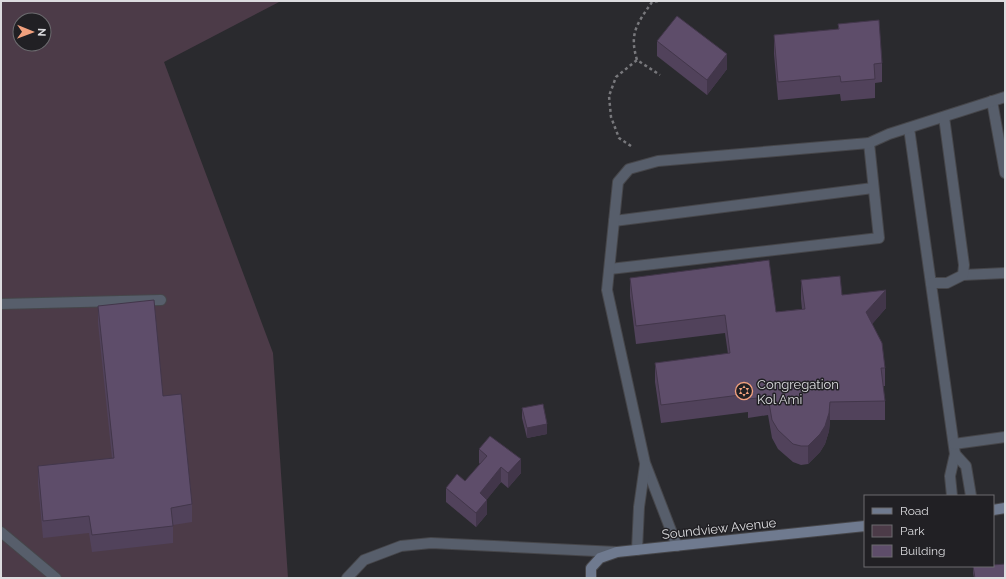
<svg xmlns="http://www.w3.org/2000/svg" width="1006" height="579" viewBox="0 0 1006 579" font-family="Raleway,sans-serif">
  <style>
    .green { fill: #4c3b48; fill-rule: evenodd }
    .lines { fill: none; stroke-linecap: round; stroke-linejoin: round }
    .lane-casing { stroke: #46464a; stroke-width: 12 }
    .street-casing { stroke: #46464a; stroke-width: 12 }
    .secondary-casing { stroke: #46464a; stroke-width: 12 }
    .path { stroke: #78787c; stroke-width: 2.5; stroke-dasharray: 3 3; stroke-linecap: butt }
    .lane { stroke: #575e6b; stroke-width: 10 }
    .street { stroke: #575e6b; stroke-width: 10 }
    .secondary { stroke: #6f7a8f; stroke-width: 10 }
    .wall { fill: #51425b }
    .shaded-wall { fill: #42364a }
    .building { fill: #5e4d6a; stroke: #42364a }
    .labels { text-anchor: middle; stroke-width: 3; stroke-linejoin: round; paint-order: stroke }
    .poi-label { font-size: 13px; fill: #dcdcdf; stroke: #212024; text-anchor: start }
    .street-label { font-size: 13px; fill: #dcdcdf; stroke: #212024 }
  </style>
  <rect width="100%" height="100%" fill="#2a2a2e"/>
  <path class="green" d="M1,1H281L164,62L273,353L288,578H1ZM20,20H44V44H20Z"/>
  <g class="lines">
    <g class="lane-casing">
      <g id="lane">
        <polyline points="992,101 1005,173"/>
        <polyline points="909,128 955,454 950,476 952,496"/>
        <polyline points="614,221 873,188"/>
        <polyline points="610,269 879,238 869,143 889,134 1005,97"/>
        <polyline points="963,275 1005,273"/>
        <polyline points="931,283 947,283 963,275 964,265 944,117"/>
        <polyline points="1,304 161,300"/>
        <polyline points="954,444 1005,437"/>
        <polyline points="955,454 966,466 971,496"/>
        <polyline points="1,532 56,578"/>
        <polyline points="677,546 645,463 607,290 618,182 629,169 658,161 869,143"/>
        <polyline points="637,550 639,507 645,465"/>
      </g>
    </g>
    <g class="street-casing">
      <polyline id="street" points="347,578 364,560 401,546 431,543 617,552"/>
    </g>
    <g class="secondary-casing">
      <g id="secondary">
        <polyline points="993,510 1005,508"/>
        <polyline points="591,578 591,568 600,558 617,552 865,526"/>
      </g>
    </g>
    <g class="path">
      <path d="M658,1L652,2C637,24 629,33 637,60L660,75"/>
      <polyline points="631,146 619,138 611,117 609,96 616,77 637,60"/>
    </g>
    <use href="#lane" class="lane"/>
    <use href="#street" class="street"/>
    <use href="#secondary" class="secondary"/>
  </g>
  <g class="wall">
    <polygon points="838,24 882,63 882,82 875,83 875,98 841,101 840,94 778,100 774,54 774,35 838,29"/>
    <polygon points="657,41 727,69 707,95 657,56"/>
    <polygon points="630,278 776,312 802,309 801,299 801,280 842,295 886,308 872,324 885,368 885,386 883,386 885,401 885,420 830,420 829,431 825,444 820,452 808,464 801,465 793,462 778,449 772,438 768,415 748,418 748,412 661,423 655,382 655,363 728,354 725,333 636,344 630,296"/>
    <polygon points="98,306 163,396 192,504 192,522 173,525 173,543 92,552 89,533 43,538 38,483 38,466 112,458 98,323"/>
    <polygon points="522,408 547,434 527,438 522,418"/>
    <polygon points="479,449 521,473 508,488 501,482 487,499 487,514 476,527 446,502 446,488 465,481 480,464 479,463"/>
    <polygon points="973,566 993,566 1005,578 974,578 973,573"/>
  </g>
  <g class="shaded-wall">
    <polygon points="727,54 727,69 707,95 707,80"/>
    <polygon points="886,290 886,308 866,331 866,312"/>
    <polygon points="830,402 830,420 829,431 825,444 820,452 808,464 808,446"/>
    <polygon points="547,424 547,434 527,438 527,428"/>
    <polygon points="521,459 521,473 508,488 508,473"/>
    <polygon points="501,467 501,482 480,508 480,493"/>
    <polygon points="487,500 487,514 476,527 476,513"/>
  </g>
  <g class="building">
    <polygon points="677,16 727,54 707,80 657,41"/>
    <polygon points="879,20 882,63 874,64 875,79 841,82 840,76 778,82 774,35 839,29 838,24"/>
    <polygon points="769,260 776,312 805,309 801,280 840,276 842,295 886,290 866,312 882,343 885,368 881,368 885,401 830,402 829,413 825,426 820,434 808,446 801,446 793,444 778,430 772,420 768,397 748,399 748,394 661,405 655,363 730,353 725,315 636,326 630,278"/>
    <polygon points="154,300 163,396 181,394 192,504 171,508 173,526 92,535 89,516 43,521 38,466 114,458 98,306"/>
    <polygon points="543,404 547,424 527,428 522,408"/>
    <polygon points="490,436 521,459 508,473 501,467 480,493 487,500 476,513 446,488 457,474 465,481 487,456 479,449"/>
    <polygon points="1005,564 1005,578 975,578 973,566 993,566 993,565"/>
  </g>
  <defs>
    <g id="synagogue-ring" transform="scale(0.9)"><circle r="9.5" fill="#212024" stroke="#f2a17e" stroke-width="1.5"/><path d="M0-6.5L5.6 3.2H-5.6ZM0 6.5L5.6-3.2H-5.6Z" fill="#f2a17e"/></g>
  </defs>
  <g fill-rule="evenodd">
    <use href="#synagogue-ring" x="744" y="391"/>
  </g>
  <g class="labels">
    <g class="poi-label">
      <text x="757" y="389">Congregation<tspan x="757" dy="15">Kol Ami</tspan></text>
    </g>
    <g class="street-label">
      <text transform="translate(719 528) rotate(-6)" y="5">Soundview Avenue</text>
    </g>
  </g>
  <rect width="1006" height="579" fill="none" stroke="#dcdcdf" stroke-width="4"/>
  <rect x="864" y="495" width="130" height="72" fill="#212024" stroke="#6c6b6f"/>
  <rect x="872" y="508" width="20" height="6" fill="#6f7a8f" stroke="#6c6b6f"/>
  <text x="900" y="515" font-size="12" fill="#dcdcdf">Road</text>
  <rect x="872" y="525" width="20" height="12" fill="#4c3b48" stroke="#6c6b6f"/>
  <text x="900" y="535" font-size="12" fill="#dcdcdf">Park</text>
  <rect x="872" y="545" width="20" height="12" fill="#5e4d6a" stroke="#6c6b6f"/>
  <text x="900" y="555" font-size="12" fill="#dcdcdf">Building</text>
  <g transform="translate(32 32) rotate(91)"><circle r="19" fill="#212024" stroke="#6c6b6f"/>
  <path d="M0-3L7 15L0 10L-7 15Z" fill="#f2a17e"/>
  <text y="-6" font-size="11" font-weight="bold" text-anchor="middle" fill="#dcdcdf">N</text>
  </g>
</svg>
